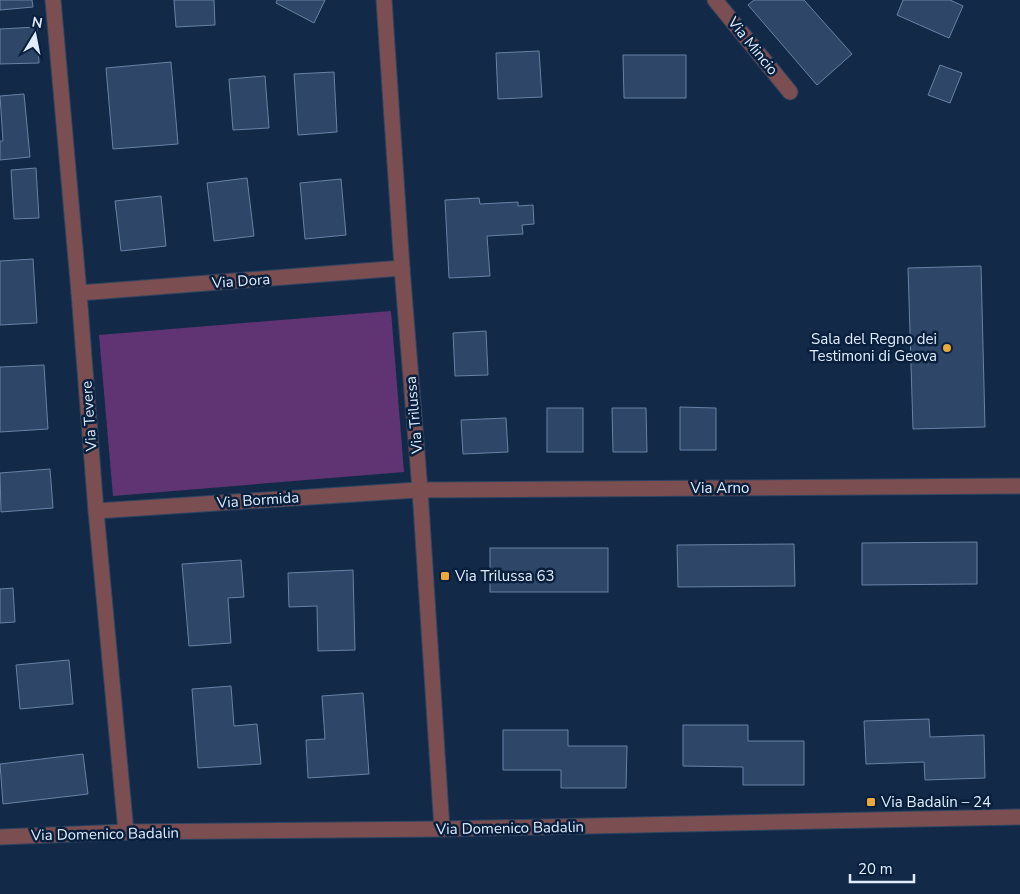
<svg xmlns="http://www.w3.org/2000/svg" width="1020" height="894" viewBox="0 0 1020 894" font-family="'Nunito Sans',sans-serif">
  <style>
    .green { fill: #603472 }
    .building { fill: #2e4768; stroke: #6782a6 }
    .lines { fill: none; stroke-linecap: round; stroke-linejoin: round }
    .street-casing { stroke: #2f4561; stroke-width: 17 }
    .street { stroke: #7b4e51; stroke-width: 15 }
    .poi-dot { fill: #eda83b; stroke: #08203d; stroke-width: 2 }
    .labels { text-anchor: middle; stroke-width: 5; stroke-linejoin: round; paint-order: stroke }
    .street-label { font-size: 15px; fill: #e0ecfc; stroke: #08203d }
    .poi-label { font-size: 15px; fill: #e0ecfc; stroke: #08203d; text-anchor: start }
  </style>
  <rect width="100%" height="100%" fill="#122a48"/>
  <polygon class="green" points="391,311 404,472 113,496 99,335"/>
  <g class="building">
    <polygon points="0,0 32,0 33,7 0,10"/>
    <polygon points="174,0 214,0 215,25 176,27"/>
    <polygon points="277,0 325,0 314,23 276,3"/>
    <polygon points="754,0 804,0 852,54 817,85 748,5"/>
    <polygon points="903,0 950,0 963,6 949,38 897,15"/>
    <polygon points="37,27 39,63 0,64 0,29"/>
    <polygon points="539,51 542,97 498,99 496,53"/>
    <polygon points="623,55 686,55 686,98 624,98"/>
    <polygon points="171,62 178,144 113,149 106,68"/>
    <polygon points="940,65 962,73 950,103 928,95"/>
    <polygon points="334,72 337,132 298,135 294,74"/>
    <polygon points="265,76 269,128 233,130 229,79"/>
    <polygon points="24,94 30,157 0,160 0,141 3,141 0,96"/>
    <polygon points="36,168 39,218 14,219 11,170"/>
    <polygon points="247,178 254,236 214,241 207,183"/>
    <polygon points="341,179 346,235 305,239 300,183"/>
    <polygon points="161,196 166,246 121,251 115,201"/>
    <polygon points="479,198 480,204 518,202 518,206 533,205 534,224 522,225 523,234 487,236 490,276 449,278 445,200"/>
    <polygon points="33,259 37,323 0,325 0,261"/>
    <polygon points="981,266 985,427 913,429 908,268"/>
    <polygon points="486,331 488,375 455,376 453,333"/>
    <polygon points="44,365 48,429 0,432 0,367"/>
    <polygon points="680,407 716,408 716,450 680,450"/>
    <rect x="547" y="408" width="36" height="44"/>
    <polygon points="612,408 646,408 647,452 613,452"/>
    <polygon points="506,418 508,452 463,454 461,420"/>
    <polygon points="50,469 53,508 1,512 0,473"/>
    <polygon points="977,542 977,584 862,585 862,543"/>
    <polygon points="794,544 795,586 678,587 677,545"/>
    <rect x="490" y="548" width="118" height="44"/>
    <polygon points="241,560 244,597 228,598 231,643 189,646 182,564"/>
    <polygon points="353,570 355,650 318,651 317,606 289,607 288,573"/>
    <polygon points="13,588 15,622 0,623 0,589"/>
    <polygon points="69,660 73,704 20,709 16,665"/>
    <polygon points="231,686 234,726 257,724 261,764 198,768 192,689"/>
    <polygon points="363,693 369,774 308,778 306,740 325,739 322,696"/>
    <polygon points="929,719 930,737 984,735 985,778 925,780 924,762 866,764 864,721"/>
    <polygon points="683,725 748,725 748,741 804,741 804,785 743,785 743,767 683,766"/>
    <polygon points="503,730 568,730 568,746 627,746 626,788 561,788 561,770 503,770"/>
    <polygon points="83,754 88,794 3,804 0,764"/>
  </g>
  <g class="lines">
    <g class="street-casing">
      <g id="street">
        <polyline points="53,0 79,293 96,511 126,832"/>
        <polyline points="384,0 402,268 420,490 442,829"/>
        <polyline points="715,0 790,92"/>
        <polyline points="79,293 402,268"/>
        <polyline points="96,511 417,490 1020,486"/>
        <polyline points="0,837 126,832 442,829 1020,817"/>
      </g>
    </g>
    <use href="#street" class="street"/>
  </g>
  <g class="poi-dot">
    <circle cx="947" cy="348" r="5"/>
    <rect x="440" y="571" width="10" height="10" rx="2.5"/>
    <rect x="866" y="797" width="10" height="10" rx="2.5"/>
  </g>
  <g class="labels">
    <g class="street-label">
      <text transform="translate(753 46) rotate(51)" y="5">Via Mincio</text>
      <text transform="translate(241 281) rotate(-4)" y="5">Via Dora</text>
      <text transform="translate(414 415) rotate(-95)" y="5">Via Trilussa</text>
      <text transform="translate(89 416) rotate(-94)" y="5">Via Tevere</text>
      <text x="720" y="493">Via Arno</text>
      <text transform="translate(258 500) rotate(-4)" y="5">Via Bormida</text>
      <text transform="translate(510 828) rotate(-1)" y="5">Via Domenico Badalin</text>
      <text transform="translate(105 834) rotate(-1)" y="5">Via Domenico Badalin</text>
    </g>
    <g class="poi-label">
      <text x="937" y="344" text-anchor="end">Sala del Regno dei<tspan x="937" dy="17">Testimoni di Geova</tspan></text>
      <text x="455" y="581">Via Trilussa 63</text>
      <text x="881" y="807">Via Badalin – 24</text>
    </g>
  </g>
  <g transform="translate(35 35) rotate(10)" stroke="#08203d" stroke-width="4" paint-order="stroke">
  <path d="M0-4L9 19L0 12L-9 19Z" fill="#e0ecfc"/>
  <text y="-8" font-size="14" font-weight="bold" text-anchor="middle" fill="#e0ecfc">N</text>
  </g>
  <path d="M850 874v8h64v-8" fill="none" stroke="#e0ecfc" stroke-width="2.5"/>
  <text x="858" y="874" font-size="15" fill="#e0ecfc" stroke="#08203d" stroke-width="4" paint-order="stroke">20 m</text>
</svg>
